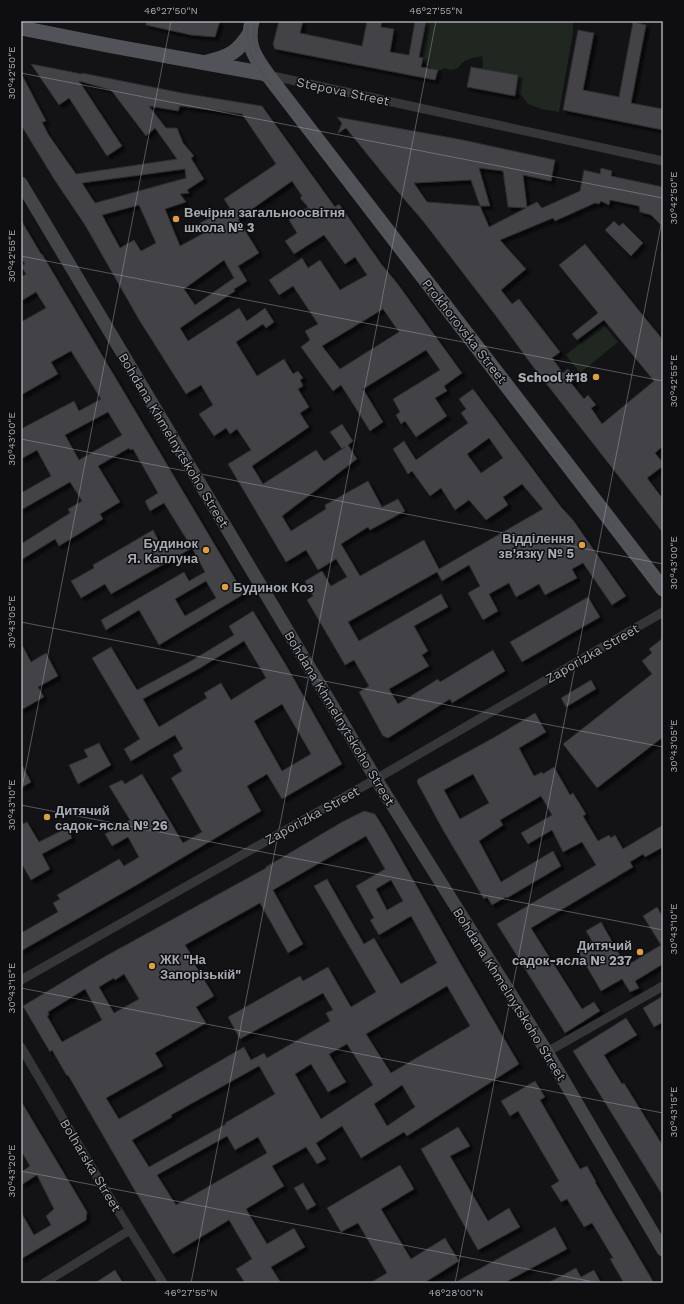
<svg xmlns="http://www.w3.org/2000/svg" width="684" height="1304" viewBox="0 0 684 1304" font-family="'Work Sans',sans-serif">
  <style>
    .green { fill: #202620 }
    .building { fill: #424347; stroke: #2d2e30; fill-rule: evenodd; filter: url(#shadow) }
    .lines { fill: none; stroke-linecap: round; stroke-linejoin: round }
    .minor { stroke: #353639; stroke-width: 9 }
    .secondary { stroke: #434549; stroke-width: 13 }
    .primary { stroke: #515358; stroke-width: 15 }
    .tram { stroke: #4c4e52; stroke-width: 1 }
    .ticks { fill: none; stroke: #a6abb3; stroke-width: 1; stroke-opacity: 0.45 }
    .poi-dot { fill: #dca044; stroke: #0e0e10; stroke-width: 1.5 }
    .labels { text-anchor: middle; stroke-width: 3; stroke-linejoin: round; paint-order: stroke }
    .street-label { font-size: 13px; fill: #a6abb3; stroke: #0e0e10 }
    .poi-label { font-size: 13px; font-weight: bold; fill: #a6abb3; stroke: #0e0e10; text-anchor: start }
    .neatline { fill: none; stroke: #a6abb3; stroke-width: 1.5 }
    .ticks-label { font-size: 10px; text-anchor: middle; fill: #a6abb3 }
  </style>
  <defs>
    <filter id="shadow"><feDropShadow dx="3.5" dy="3.5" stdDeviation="1" flood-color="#0009"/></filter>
  </defs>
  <rect width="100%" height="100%" fill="#131315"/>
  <g class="green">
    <path d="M421,21H573V33L559,112L541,109L528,104L521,95L473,82L483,67L482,56C471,58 464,59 458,68L451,70L445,68L440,70H433L421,61L420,51Z"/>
    <polygon points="603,324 618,342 580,373 566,355"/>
  </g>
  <g class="building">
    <polygon points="146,21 220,21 215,37 191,35 146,25"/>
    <polygon points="279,21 303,21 300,33 362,46 367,21 382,21 381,27 394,29 390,52 409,55 415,21 426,21 419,57 423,58 421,67 438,70 435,80 275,49 273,44"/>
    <polygon points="633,22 646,25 631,103 663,109 663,130 563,110 578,30 594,33 583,90 619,97"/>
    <path d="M31,64L82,74V73L182,93L262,106L335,207L339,204L382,265L397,283L462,373L444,386L447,391L435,398L447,416L416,437L405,421L401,424L396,415L400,412L393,399L440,370L426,350L363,389L383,422L370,431L341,385L333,391L301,347L310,340L305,331L318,324L293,286L279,295L269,280L302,258L308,268L320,260L340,290L367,275L355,257L345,264L324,235L294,254L285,241L297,233L289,220L308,207L300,198L302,196L292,181L238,219L259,253L238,266L247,281L234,289L235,291L180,328L188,341L239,308L247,321L265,308L274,322L266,328L263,324L236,342L257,376L284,359L293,374L298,371L303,378L300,380L303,386L298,389L309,407L300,413L309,427L252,466L263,484L316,450L324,461L345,447L342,449L330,432L342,424L353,441L348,445L357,459L282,516L291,531L326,509L325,505L368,481L382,507L398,499L405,511L370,530L368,527L341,544L360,576L424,540L439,569L543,509L522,484L503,497L508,505L486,520L469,500L455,510L441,488L430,496L412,471L408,474L393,449L404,441L416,460L468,423L461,413L466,409L459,399L473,389L561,507L573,520L626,596L612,605L583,563L572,569L577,578L545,595L539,584L516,597L509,583L489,594L498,611L483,620L468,593L480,586L469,565L442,581L437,572L348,622L359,641L441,594L448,607L414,626L428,651L422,655L429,666L389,689L398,704L438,679L440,682L493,650L505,671L452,703L450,699L388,738L383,736L359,692L369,686L354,660L345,665L307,600L313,596L305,581L322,571L331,586L347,577L336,559L318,570L306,550L286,562L228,464L251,450L237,429L230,434L226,428L214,436L199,414L213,405L201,385L186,394L138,318L85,225L54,179L21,125V73L46,121L42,122L48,134L76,174L177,159L155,128L146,136L111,90L79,81L122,146L107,156L69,98L59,105ZM149,106L178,111L180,106L242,114L276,164L224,199L230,208L200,223L206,232L180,246L165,209L186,202L180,194L189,193L187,190L204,179L191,158L194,156L183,143L177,128H166ZM185,169L186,178L95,203L82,183ZM139,205L156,243L141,251L134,240L120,248L102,215ZM224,260L234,278L195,305L184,289ZM383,309L399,332L340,369L322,346ZM489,438L503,458L481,473L467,454Z"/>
    <polygon points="471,67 518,75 515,96 467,87"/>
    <path d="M337,117L463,140L555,160L551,181L523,175L527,207L537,202L542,208L580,191L584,170L600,174L601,168L612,171L611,176L663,187V227L651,215L640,212L639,206L610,200L609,205L601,201L599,204L595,203L555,221L553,218L500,240L526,269L501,290L512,304L519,299L560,352L552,358L563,373L568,369L576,379L571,383L584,399L588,395L596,405L591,408L602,424L654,381L604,320L577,340L572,334L598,313L559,265L585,244L663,340V446L655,453L663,463V466L647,478L663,499V533L534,368L496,316L423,221L392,185L346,128L338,133L342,123ZM479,168L503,171L508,207L526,208L489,227L480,206H490ZM471,180L480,206L427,202L414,183Z"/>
    <path d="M21,220L41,254H42L244,594L159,645L139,610L106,630L101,620L184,572L189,581L205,572L192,548L111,594L105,584L81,598L71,581L94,568L93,565L153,530L160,543L165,540L170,549L187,540L164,503L150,511L145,501L158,493L133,449L130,450L129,448L98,466L120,502L100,514L103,519L59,546L55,539L21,560V544L70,513L68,509L82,501L70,482L21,510V493L51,476L37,450L21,459V429L74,401L79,411L101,399L71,351L51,362L58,374L21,395V322L46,308L36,292L21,301V277L26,274L21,266L25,264L21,258ZM108,412L122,435L79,460L65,435ZM206,581L216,598L185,616L175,599Z"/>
    <polygon points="614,221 619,226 623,223 643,243 631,256 605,230"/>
    <polygon points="588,597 600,617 522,662 510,642"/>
    <path d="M253,611L286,665L342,764L282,799L267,774L247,786L261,811L140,883L21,951V933L58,912L53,903L60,899L57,895L119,859L124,866L139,857L128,837L112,846L105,834L130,820L109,786L122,780L125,784L142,774L183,843L202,832L171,778L182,771L173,755L183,749L175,735L131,761L124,749L140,739L92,658L111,647L137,690L191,661L234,635L229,626ZM244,641L266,678L231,700L221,683L204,693L207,698L159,727L143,699L200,668ZM282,704L311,754L282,771L254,721Z"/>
    <polygon points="663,638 663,737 597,788 563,744 652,674 642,661 652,653 649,649"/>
    <polygon points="21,643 31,662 46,653 58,676 38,687 44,697 21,710"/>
    <polygon points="591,680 596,689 566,707 561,698"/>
    <path d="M535,713L546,732L519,748L534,776L542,772L543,774L554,767L570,795L573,793L586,814L583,816L598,841L609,835L611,838L615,835L623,849L663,825V847L645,857L643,854L630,862L633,867L531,928L582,1009L594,1002L600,1011L565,1033L497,924L596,865L582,842L563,852L552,830L528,844L521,833L552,815L541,796L500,820L503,825L479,841L501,882L553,851L561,866L507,898L506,897L492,905L487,897L484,899L443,830L417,782L418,779L495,737ZM473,774L489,803L460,819L444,790Z"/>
    <polygon points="99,743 111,765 78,784 69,765 88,757 84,750"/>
    <polygon points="21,763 31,782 21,788"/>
    <path d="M364,811L375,814L385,830L459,961L519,1064L407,1136L404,1132L361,1158L342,1126L316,1143L326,1159L317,1164L306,1147L272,1166L284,1186L246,1209L267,1244L294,1228L305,1247L271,1267L281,1283H245L236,1269L252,1259L229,1220L173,1254L134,1189L68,1075L67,1076L52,1050L50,1052L23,1006L104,957L266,868V867L342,822ZM366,836L385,869L356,886L374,918L370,920L379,935L411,916L437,963L401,984L374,938L364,944L327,879L314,886L376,992L351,1007L328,967L303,981L300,976L228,1017L240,1039L323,993L333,1010L326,1013L330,1021L267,1058L264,1053L251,1060L244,1047L119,1119L106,1098L163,1066L155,1053L206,1023L196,1007L214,996L195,965L197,964L185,945L260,903L288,953L303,944L273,890ZM391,880L403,901L387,910L376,889ZM124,974L139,999L114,1013L99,987L114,978L115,980ZM447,986L470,1026L391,1073L366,1034ZM85,989L102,1020L62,1042L47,1016L49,1015L48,1012ZM347,1044L373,1085L321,1119L295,1074L311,1064L328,1092L346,1082L329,1054ZM259,1066L275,1094L225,1123L226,1124L149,1167L132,1140L172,1117L171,1115ZM402,1085L415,1107L387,1126L374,1104ZM227,1136L235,1150L258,1137L267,1153L176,1205L157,1175Z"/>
    <polygon points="27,822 39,842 67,828 72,838 42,854 50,869 31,880 21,863 21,825"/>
    <polygon points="657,907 663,917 663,964 635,981 639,988 630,992 622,979 601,991 577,950 592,941 586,931 601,922 626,966 661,945 643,916"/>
    <polygon points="663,996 663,1022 654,1027 643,1008"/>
    <polygon points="626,1018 637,1035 604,1055 622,1084 624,1083 663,1146 663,1196 573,1051"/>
    <polygon points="535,1081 545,1097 540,1100 580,1169 587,1166 596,1182 595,1182 654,1283 624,1283 610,1259 613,1258 592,1223 584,1227 567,1199 561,1202 551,1186 559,1181 518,1111 510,1116 501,1101"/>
    <polygon points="21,1101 87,1212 86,1220 21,1259 21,1212 34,1235 51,1225 46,1216 54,1209 37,1175 21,1185 21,1172 30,1166 21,1151"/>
    <polygon points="458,1127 470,1146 450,1156 488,1221 509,1208 520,1227 478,1250 421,1149"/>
    <polygon points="400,1165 414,1189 381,1209 411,1259 445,1238 459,1261 424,1283 370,1283 387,1273 358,1223 341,1232 327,1208"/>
    <polygon points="303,1183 316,1205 307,1210 294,1188"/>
    <polygon points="555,1227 567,1249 504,1283 454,1283"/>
    <polygon points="576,1268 581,1277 594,1270 601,1283 548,1283"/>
    <polygon points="115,1270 123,1283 95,1283"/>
  </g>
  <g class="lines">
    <g class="minor">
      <polyline points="268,75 663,161"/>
      <polyline points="21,980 376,779 663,612"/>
      <polyline points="21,1047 99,1180 163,1283"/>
      <polyline points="547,1052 663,986"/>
      <polyline points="44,1283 130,1230"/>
    </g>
    <polyline class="secondary" points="21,183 376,779 547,1052 663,1250"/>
    <g class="primary">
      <path d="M252,21C246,44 254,56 267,74L663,589"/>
      <polyline points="21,28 112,46 267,74"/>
      <path d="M207,62C229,57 238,52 250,33"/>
    </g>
    <g class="tram">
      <path d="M249,21C244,42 251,57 263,74L663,593"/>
      <path d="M255,21C253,33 253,44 258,56"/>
    </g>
  </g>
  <path class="ticks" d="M21,73L663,198M21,256L663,381M21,439L663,564M21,622L663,747M21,793L171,21M21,805L663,930M21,988L663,1113M21,1171L599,1283M191,1283L436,21M455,1283L663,215"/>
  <g class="poi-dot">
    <circle cx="176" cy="219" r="4"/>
    <circle cx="596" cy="377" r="4"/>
    <circle cx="582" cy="545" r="4"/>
    <circle cx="206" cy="550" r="4"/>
    <circle cx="225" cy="587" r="4"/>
    <circle cx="47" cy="817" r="4"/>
    <circle cx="640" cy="952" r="4"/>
    <circle cx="152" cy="966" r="4"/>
  </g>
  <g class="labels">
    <g class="street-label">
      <text transform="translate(343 91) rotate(12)" y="5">Stepova Street</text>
      <text transform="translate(465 331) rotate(52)" y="5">Prokhorovska Street</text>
      <text transform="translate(174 440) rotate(59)" y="5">Bohdana Khmelnytskoho Street</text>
      <text transform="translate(592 653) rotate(-30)" y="5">Zaporizka Street</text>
      <text transform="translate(340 718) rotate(59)" y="5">Bohdana Khmelnytskoho Street</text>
      <text transform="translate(312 815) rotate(-29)" y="5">Zaporizka Street</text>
      <text transform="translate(510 994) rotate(58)" y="5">Bohdana Khmelnytskoho Street</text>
      <text transform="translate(91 1165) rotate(59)" y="5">Bolharska Street</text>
    </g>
    <g class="poi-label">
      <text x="184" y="217">Вечірня загальноосвітня<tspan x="184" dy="15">школа № 3</tspan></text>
      <text x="588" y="382" text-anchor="end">School #18</text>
      <text x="574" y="543" text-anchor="end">Відділення<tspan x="574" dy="15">зв'язку № 5</tspan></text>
      <text x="198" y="548" text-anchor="end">Будинок<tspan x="198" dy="15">Я. Каплуна</tspan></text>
      <text x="233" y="592">Будинок Коз</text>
      <text x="55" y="815">Дитячий<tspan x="55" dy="15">садок-ясла № 26</tspan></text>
      <text x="632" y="950" text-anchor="end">Дитячий<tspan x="632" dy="15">садок-ясла № 237</tspan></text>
      <text x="160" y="964">ЖК "На<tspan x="160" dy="15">Запорізькій"</tspan></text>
    </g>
  </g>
  <rect width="684" height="1304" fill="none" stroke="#0e0e10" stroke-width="44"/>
  <rect x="22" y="22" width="640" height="1260" class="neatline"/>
  <g class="ticks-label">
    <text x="171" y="14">46°27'50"N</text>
    <text x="436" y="14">46°27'55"N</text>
    <text transform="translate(11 73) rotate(-90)" y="4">30°42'50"E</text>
    <text transform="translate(673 198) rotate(-90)" y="4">30°42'50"E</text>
    <text transform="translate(11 256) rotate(-90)" y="4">30°42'55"E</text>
    <text transform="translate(673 381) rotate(-90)" y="4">30°42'55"E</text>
    <text transform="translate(11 439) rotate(-90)" y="4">30°43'00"E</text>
    <text transform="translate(673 563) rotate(-90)" y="4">30°43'00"E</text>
    <text transform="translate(11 622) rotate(-90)" y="4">30°43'05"E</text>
    <text transform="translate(673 746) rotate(-90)" y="4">30°43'05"E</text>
    <text transform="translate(11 805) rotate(-90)" y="4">30°43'10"E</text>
    <text transform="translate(673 929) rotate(-90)" y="4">30°43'10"E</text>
    <text transform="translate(11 988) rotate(-90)" y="4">30°43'15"E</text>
    <text transform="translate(673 1112) rotate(-90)" y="4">30°43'15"E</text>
    <text transform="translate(11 1171) rotate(-90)" y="4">30°43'20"E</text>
    <text x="191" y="1296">46°27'55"N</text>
    <text x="456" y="1296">46°28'00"N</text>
  </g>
</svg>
